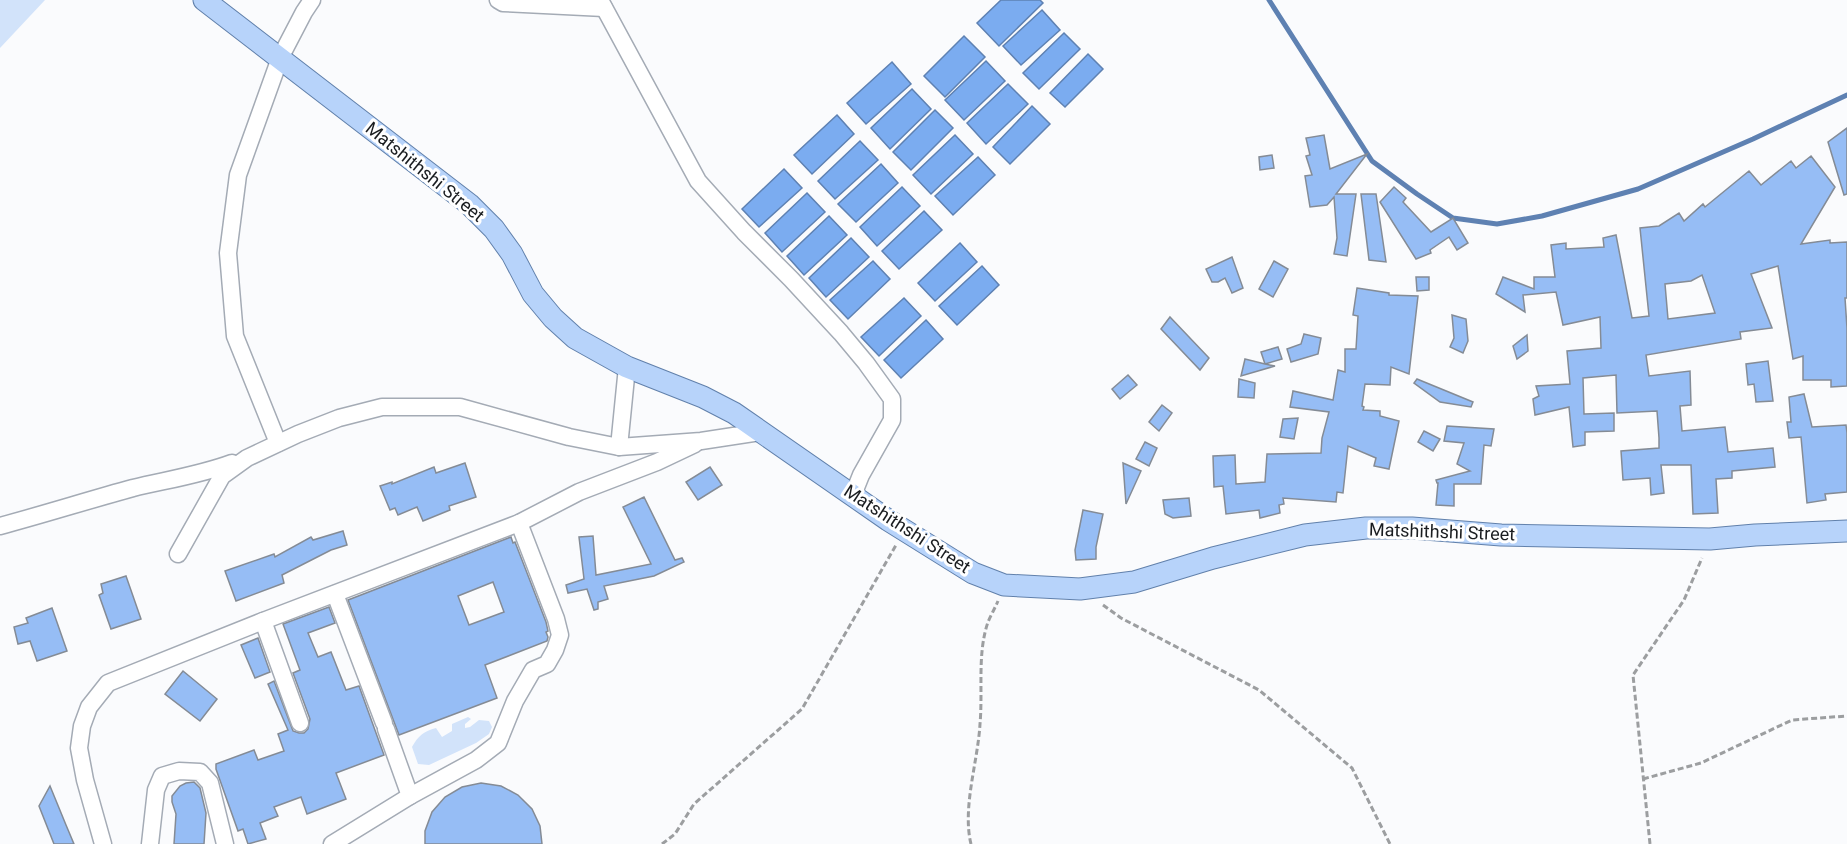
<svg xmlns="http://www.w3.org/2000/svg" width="1847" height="844" viewBox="0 0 1847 844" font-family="Roboto,sans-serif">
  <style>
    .green { fill: #d2e3fa }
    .water { fill: #7bacf0; stroke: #5e81b2; stroke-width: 1.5 }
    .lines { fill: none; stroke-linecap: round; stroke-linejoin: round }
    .stream { stroke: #5e81b2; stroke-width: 5 }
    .building { fill: #96bdf5; stroke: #848b95; stroke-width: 1.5; fill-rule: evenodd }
    .minor-casing { stroke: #a4abb5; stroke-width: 19 }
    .major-casing { stroke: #6180ab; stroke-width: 23 }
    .path { stroke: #9c9ea0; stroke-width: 3; stroke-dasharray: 6 3; stroke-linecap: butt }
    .minor { stroke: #fff; stroke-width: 16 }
    .major { stroke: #b7d3fa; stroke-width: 21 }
    .labels { text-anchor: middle; stroke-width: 6; stroke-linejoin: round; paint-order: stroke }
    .street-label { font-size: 18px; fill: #1a1d20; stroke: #fff }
  </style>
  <rect width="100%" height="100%" fill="#fafbfd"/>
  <g class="green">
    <polygon points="0,0 45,0 0,48"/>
    <path d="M468,717L471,719L465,724V728L470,727L479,720L489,721L492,727L489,734L476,743L429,765L418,764L412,747C418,736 424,731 436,728L442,737L452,731V724Z"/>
  </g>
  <g class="water">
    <polygon points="1001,0 1040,0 1043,3 999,46 977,23"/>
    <polygon points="1042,10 1060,30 1021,65 1003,46"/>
    <polygon points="1064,33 1080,49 1039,89 1023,73"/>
    <polygon points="964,36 985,57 945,97 924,76"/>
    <polygon points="1088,54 1103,69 1065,107 1050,93"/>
    <polygon points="986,61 1005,81 964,120 945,100"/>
    <polygon points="892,62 911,84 866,124 847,103"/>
    <polygon points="1008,84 1028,104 986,144 967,123"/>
    <polygon points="912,89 931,109 890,149 871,128"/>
    <polygon points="1032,106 1050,124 1010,164 993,147"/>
    <polygon points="935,110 953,128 911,170 893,152"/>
    <polygon points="837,115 854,134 812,174 794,155"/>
    <polygon points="955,135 973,154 931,194 913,175"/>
    <polygon points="860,141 878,160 835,199 818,181"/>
    <polygon points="978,157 995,175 953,215 935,196"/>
    <polygon points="881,164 898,183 856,222 838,204"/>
    <polygon points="784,169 802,188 759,227 742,209"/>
    <polygon points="902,187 920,206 877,246 860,227"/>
    <polygon points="807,193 825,212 782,252 765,233"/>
    <polygon points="924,211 942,230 899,269 882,251"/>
    <polygon points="829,216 847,235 804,275 787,256"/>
    <polygon points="851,238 869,257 826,297 809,278"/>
    <polygon points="960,243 977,262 935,301 918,283"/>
    <polygon points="873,261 890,279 848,319 830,300"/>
    <polygon points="982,266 999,285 957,325 939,306"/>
    <polygon points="904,298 921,316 879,356 861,337"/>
    <polygon points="926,320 943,339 901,378 884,360"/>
  </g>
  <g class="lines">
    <polyline class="stream" points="1269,0 1372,161 1417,194 1453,218 1497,224 1542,216 1638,189 1753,139 1847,95"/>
  </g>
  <g class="building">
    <polygon points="1847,128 1847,194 1844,195 1828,142"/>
    <polygon points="1324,135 1330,169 1367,154 1336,194 1356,194 1347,256 1334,254 1337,238 1334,197 1327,205 1310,207 1305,176 1312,175 1306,156 1310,155 1306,138"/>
    <polygon points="1272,155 1274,168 1260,170 1259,157"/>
    <path d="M1811,156L1835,187L1801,244L1830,240V243L1847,242V298H1845L1847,328V386L1831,387V380H1803V356L1793,359L1778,266L1751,274L1772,328L1740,332L1741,339L1646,355L1649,376L1690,371L1691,405L1680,406L1682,431L1725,427L1728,452L1773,448L1775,467L1732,471V478L1716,479L1718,513L1693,514L1691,465H1661L1664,493L1651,495L1650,478L1623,480L1621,451L1659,448V438L1657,411L1617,413L1616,375L1583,378L1584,414L1614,413V431L1585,432V445L1573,447L1569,407L1535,415L1533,399L1539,396L1536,386L1570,384L1567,351L1601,348L1600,317L1563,325L1556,292L1523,295L1525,312L1496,294L1503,277L1534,289V277H1555L1551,245L1566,243V249L1604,247L1603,238L1616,235L1632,318L1649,316L1640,228L1659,226L1679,213L1684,221L1703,204L1705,207L1749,171L1761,185L1791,161L1796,168ZM1702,275L1715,313L1668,319L1665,284L1691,281Z"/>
    <polygon points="1394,187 1406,198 1403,202 1431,232 1453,218 1468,243 1457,250 1449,237 1430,250 1431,253 1416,259 1380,202"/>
    <polygon points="1361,194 1376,194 1386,262 1369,260"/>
    <polygon points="1232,257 1243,288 1232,293 1225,278 1218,282 1212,282 1206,269"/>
    <polygon points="1274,261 1288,269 1273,297 1259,289"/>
    <polygon points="1416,277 1429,277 1429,290 1417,291"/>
    <polygon points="1357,288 1389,293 1389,295 1418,296 1409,374 1391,367 1390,385 1365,384 1362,406 1364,407 1363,410 1380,411 1380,416 1399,421 1389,469 1374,466 1376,458 1348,446 1343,493 1337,492 1336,502 1283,498 1284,504 1279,505 1280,513 1260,518 1259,510 1226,514 1223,486 1214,487 1213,456 1235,455 1236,484 1265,482 1267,454 1321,453 1322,438 1329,412 1290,407 1293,391 1333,400 1338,370 1345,372 1345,349 1356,349 1358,316 1353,315"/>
    <polygon points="1452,315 1466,319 1468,341 1463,353 1450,347 1454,338"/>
    <polygon points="1170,317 1209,358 1200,370 1161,329"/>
    <polygon points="1304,334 1321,338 1318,354 1291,362 1287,349 1301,344"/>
    <polygon points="1527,335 1528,351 1517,359 1513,346"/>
    <polygon points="1278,347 1282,359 1265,364 1261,352"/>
    <polygon points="1245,359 1265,364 1275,366 1241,376"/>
    <polygon points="1768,361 1773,401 1756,402 1754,384 1748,385 1746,364"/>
    <polygon points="1128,375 1137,385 1120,399 1112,389"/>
    <polygon points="1239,379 1255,383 1254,398 1238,397"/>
    <polygon points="1417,379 1473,402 1471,407 1440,402 1414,383"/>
    <polygon points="1804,394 1812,427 1846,425 1847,433 1847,492 1825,494 1826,500 1807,503 1801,437 1789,438 1787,422 1791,422 1789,397"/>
    <polygon points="1162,405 1172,413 1159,431 1149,422"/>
    <polygon points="1298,418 1294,439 1280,437 1283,419"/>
    <polygon points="1447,426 1494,429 1491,446 1484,445 1481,484 1454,484 1454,506 1436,505 1438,483 1437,483 1436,480 1470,471 1457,464 1464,443 1444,441"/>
    <polygon points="1424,431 1440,439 1433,451 1418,442"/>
    <polygon points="1145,442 1157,448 1149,466 1136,459"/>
    <polygon points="465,463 476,497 449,506 450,510 423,521 417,507 398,515 395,508 390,510 380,486 392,482 392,484 434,467 436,473"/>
    <polygon points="1123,463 1141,471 1126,504"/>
    <polygon points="710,467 722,485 698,500 686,482"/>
    <polygon points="644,497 675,560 682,558 684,562 654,576 604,586 608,599 598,602 598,609 594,610 587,589 568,593 566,585 584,579 579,537 593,536 596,575 651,564 623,507"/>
    <polygon points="1189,498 1191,516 1173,518 1165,514 1163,500"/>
    <polygon points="1083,510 1103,514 1096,547 1096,559 1076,560 1075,550"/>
    <polygon points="343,531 347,545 331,550 282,575 284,583 236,601 225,571 274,554 275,557 311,537 313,540"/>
    <path d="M511,537L513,543L515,542L546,622L548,631L546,632L548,637L547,641L485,665L497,698L399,735L348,600ZM493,582L504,612L469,625L458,596Z"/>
    <polygon points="126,576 141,619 111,629 99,595 103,593 101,584"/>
    <polygon points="329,607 335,623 308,633 318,657 331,652 346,690 359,686 384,755 336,773 346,799 307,814 301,797 274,807 278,816 260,823 266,839 248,844 243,829 238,831 216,769 216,764 254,750 258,760 284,751 278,734 288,730 268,684 274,681 293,731 299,733 304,733 308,729 310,719 293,673 300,670 283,624"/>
    <polygon points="52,608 67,651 37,661 30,641 18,644 14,627 28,623 26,618"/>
    <polygon points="258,638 270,672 255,678 241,645"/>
    <polygon points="183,671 217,699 200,721 165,694"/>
    <polygon points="194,782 200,788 206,813 204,844 174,844 176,814 172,802 172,796 180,786 186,783"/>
    <polygon points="481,783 501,786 518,795 532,809 540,826 542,844 425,844 425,831 432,812 445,797 462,787"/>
    <polygon points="50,786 66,825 74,844 54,844 39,806"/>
  </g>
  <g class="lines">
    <g class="minor-casing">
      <g id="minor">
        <polyline points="498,0 503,3 604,8"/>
        <polyline points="600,0 698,181 744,232 791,279 841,333 866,363 892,399 892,420 861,475 853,495"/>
        <polyline points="278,443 235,336 228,253 238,175 280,58 304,12 312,0"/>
        <polyline points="619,447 627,367"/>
        <path d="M0,526C45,514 89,500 133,488C166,480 200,475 232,463"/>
        <polyline points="178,554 222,476 247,458 298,434 339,418 382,407 460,407 569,437 619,447 701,441 760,432"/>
        <polyline points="335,594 384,723"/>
        <polyline points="300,723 263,621 519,523 579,492 657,462 695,444"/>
        <polyline points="386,729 410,796"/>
        <polyline points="103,844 85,780 79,748 82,726 89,707 108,683 263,621"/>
        <polyline points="150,844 156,790 162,776 179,771 200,772 210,783 225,844"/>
        <polyline points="332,844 410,796 476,760 498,743 515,701 533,670 547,664 555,650 560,635 556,619 519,523"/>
      </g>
    </g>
    <g class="major-casing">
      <polyline id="major" points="204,0 469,204 494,229 512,254 533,294 553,318 575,338 627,367 703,397 734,413 888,520 973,573 1004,585 1080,589 1134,582 1213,558 1305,535 1366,528 1412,528 1501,535 1710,539 1755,535 1847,531"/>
    </g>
    <g class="path">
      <polyline points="1103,605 1121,618 1259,690 1352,768 1390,844"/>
      <polyline points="1643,779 1701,763 1792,720 1847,716"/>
      <polyline points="662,844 675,834 694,804 802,709 896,545"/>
      <path d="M971,844C962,808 978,761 980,724C983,690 977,654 988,622C991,615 995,608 998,601"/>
      <polyline points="1650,844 1633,675 1684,600 1702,558"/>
    </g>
    <use href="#minor" class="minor"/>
    <use href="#major" class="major"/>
  </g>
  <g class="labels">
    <g class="street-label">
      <text transform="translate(425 172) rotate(39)" y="6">Matshithshi Street</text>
      <text transform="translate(907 529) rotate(33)" y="6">Matshithshi Street</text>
      <text transform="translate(1442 532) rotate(2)" y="6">Matshithshi Street</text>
    </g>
  </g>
</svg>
